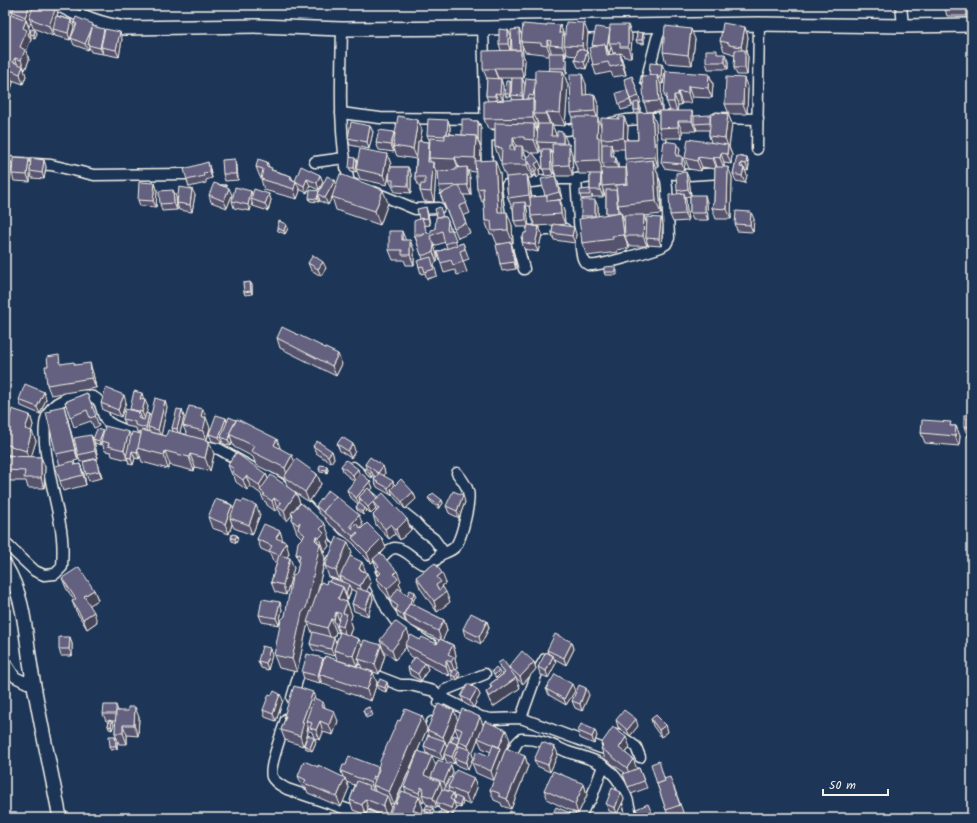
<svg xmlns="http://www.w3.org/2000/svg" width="977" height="823" viewBox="0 0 977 823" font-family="Kalam,sans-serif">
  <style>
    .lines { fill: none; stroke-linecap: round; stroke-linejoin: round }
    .minor-casing { stroke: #f4f1e8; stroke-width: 13 }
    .tertiary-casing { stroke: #f4f1e8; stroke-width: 16 }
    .minor { stroke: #1d3557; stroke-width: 10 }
    .tertiary { stroke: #1d3557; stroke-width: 13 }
    .wall { fill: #55536e; stroke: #f4f1e8; fill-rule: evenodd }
    .shaded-wall { fill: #45445a; stroke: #f4f1e8 }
    .building { fill: #636180; stroke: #f4f1e8 }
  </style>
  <rect width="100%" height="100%" fill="#1d3557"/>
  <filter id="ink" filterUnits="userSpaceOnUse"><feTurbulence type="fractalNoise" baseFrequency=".025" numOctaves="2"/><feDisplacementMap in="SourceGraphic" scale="8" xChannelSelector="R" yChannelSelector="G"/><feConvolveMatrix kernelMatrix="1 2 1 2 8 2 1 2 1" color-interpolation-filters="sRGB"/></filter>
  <g filter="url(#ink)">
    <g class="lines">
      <g class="minor-casing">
        <g id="minor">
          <polyline points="901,5 903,26"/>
          <polyline points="483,28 487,169"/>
          <path d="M342,29C341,81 338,132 349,183L355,185"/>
          <polyline points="5,35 15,5"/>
          <polyline points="646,81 657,38 663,25"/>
          <polyline points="341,113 380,118 486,119"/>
          <polyline points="717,118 758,119"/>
          <polyline points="611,123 626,120 669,117"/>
          <polyline points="542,132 586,128"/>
          <polyline points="486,136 508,134"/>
          <polyline points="757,149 759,24"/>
          <polyline points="5,162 51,165 94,175 187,174"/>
          <polyline points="315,162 344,158"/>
          <polyline points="663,173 689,175 722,173"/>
          <path d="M576,179L581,249C582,255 582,262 589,265C597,267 650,251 661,247L666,244L669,238L667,188L666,180L661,168V122"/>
          <polyline points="374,192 415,209 439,208"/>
          <polyline points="514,232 565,229"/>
          <polyline points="524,269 514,232 507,185 555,179 576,179 602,176"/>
          <polyline points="199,445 219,449 233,457 277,482 301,500 337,539 347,544 367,568 387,609 397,623 427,643 431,644"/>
          <path d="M353,467L387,497L400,510L414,521L422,530L434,539L442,550C441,555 439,557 436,560C419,574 412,549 395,548C388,548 380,560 376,564C373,566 370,567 367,568"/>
          <path d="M5,543L35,571L44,575L55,574L62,567C63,553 63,538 60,524C56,498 38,439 47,416C50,408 56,403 63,400C71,395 84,394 93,397C104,401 100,416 108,422C119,430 135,433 148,437"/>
          <path d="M442,554C447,552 454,550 457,544C462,535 471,501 468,491C466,484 461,478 457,473"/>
          <polyline points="321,596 331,561"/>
          <polyline points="307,651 337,662"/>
          <polyline points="5,662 15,677 27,683 32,673"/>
          <polyline points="361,670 400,685 410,685 434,691 441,697 481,717 491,719 521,718 601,748"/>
          <polyline points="292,698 315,619"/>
          <polyline points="439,703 445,690 485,674"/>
          <polyline points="521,718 537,673 545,659"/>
          <path d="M286,719C283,730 268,769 272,777C275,783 282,786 287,789L373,818"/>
          <polyline points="618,734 636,747 640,757"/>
          <path d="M509,757L517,743L521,739C539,738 552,745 568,752C577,755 586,757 595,761C617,771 629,794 631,818"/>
          <polyline points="417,765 432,722"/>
          <polyline points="580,818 585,806 591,799 603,766"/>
        </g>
      </g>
      <g class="tertiary-casing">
        <g id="tertiary">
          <path d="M60,5C82,17 100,24 125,28L258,26L342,29L487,28L759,24L903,26L972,25"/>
          <path d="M5,565C26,599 25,636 32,674C40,722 51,770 60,818"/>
        </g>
      </g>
      <use href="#minor" class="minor"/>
      <use href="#tertiary" class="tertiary"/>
    </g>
    <g class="wall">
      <polygon points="5,5 9,5 8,8 5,7"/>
      <polygon points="74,5 81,5 82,8 81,11 75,9"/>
      <polygon points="944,5 972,5 972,16 947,16"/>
      <polygon points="10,6 34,6 58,13 57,15 58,16 71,20 74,27 70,40 55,36 54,33 53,36 33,28 31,22 28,27 30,31 28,34 31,40 26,51 29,60 25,70 24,70 26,76 23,84 12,80 13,83 10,92 11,96 5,112 5,27 13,15"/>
      <polygon points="74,22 94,26 105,30 122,39 119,57 104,54 103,52 103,54 91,52 89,47 88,50 74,45 71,38 76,27"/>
      <path d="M560,25L565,38L588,33L586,51L589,58L586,69L578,67L575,60L576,56L568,55L566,50V56L567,60V74H564L568,85L565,126L552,125L556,135L555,136L567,142V144L572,154L573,176H556L553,167V175L545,176L543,169L542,152H541L539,147V153H533L542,168L539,170L540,175L537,178L531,169L532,172V178H528L530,186L532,197L545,196L558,182L562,199L553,201L560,200L564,211L565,224L558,225L576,234L575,243L554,240L552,233L553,225L535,226L531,216L530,206H526L527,209L528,225L539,227L542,234L538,252L524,249L522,242L526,233L527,227H517L514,221L513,208H512L508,198L506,177L501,165L502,161H500L495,147V129H488L484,119L488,101L486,96L487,79L483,69L501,50L499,44L508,30L511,36V50H512L519,29L522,35L546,26ZM522,45L525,52L544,54L545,56H549V68L550,71L535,79L525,91V85L522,78H524L525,60L523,55ZM498,78H512L511,95L513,100L498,101L503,100V86L501,79H498ZM537,121L538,125V133L536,128H537ZM524,151H528L529,153H533L527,157Z"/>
      <polygon points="745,27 748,37 746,52 748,57 747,75 737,75 734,68 735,55 732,55 731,53 724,51 720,41"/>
      <polygon points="35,30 37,33 35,39 31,38 30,34"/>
      <polygon points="643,33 644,36 644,44 637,43 636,40"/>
      <path d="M632,35L631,57H624L623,54L620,53L623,63L626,75L613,77L611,72L596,75L593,65V47L592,45ZM611,47L613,53H616L609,55Z"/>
      <polygon points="695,39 692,65 666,63 663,52"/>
      <polygon points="718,54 728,61 728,69 708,69 706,62"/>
      <polygon points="665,71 663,84 660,83 661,85 662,111 670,111 664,94 709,74 713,84 712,98 692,97 691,103 682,103 681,105 678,105 677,111 694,117 711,118 715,114 728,114 732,124 729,147 732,155 731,164 724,163 724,167 732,177 731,219 716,219 712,208 714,202 715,169 702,167 701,171 689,169 685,158 711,142 709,136 709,130 697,130 696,127 696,131 682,131 682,138 662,138 659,128 659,111 647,112 644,102 649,76"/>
      <path d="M632,76L641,103L639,104L640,106V113L656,123L658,167H655L658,174L661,214L644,216L647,223L661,218L663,225L661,246L648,245L647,242V246H629V248L617,250L618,252L587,256L582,243V218L581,216L598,206V216L607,215L606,213V196H605L603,190V197H592V195V198L581,199L580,195L590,189V174H579L574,161V143L572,137L573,117L571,113L586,84V95L594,94L598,104V119L601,126L624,117L628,127L627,140H638L637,114H635L634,110V106H633L630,99ZM612,149H625V159L627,163L626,171V168H618V163L615,156H613V151Z"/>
      <polygon points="510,81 512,84 511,97 506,97 505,94"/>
      <polygon points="748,88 747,114 729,114 725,104"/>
      <polygon points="627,90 632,107 621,110 619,104"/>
      <polygon points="448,120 450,127 450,134 462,135 471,121 478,121 481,128 480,147 481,149 480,161 500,173 502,212 512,225 513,243 511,243 513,249 516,269 502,271 500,264 502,244 497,244 493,234 490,234 485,221 484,202 482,202 477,189 476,172 468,171 470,178 471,195 463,195 470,213 463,216 470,233 458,238 440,194 441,193 439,186 438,171 436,171 434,202 424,201 420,191 420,187 419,187 415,177 416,159 397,156 394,149 394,152 379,150 376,143 394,132 395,136 422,130 420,141 429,142 430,145 430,142 427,135"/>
      <polygon points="370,126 373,132 369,149 350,145 348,138"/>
      <polygon points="677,143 680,149 679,156 685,163 684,171 664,168 661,162"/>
      <polygon points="387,154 391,164 390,167 408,167 411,174 411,193 395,192 389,180 390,169 387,185 360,179 356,169"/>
      <polygon points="737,156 747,158 749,165 748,171 745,170 747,175 745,183 736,181 733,174"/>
      <polygon points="5,158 10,159 12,165 9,184 5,183"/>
      <polygon points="355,158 357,161 356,172 351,171 349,168"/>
      <polygon points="235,159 237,166 238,180 225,181 223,174"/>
      <polygon points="44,160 46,167 44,179 32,178 30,173 30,182 14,181 12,174 31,164"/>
      <polygon points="267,162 269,167 272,170 291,176 293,180 295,181 320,175 323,182 319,190 310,186 307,193 299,189 300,191 297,199 264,190 261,179 261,178 260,177 256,167"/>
      <polygon points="210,169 212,178 206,180 206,183 189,187 187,180"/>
      <polygon points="689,179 691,195 707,202 708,220 693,220 690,213 690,196 685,197 686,200 688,221 673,222 670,215 678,194 677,191"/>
      <polygon points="335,180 336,184 388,203 380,225 336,210 332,197 328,205 320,201 319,198 319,202 310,201 309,198 319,192"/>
      <polygon points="155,183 157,190 156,207 140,206 138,200"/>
      <polygon points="220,185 226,185 232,195 227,208 211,202 209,195"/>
      <polygon points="173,190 176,197 177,210 162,211 160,204"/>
      <polygon points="251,191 252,195 269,194 271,200 268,211 253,206 252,203 250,211 234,208 232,201"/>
      <polygon points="195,195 192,212 179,210 177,203"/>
      <polygon points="428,214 430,225 424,226 427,233 431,233 443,217 446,217 451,230 452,230 457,245 463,243 469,259 463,261 467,272 457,275 455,270 444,273 437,252 447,248 445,242 434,246 437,256 437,262 434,264 437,276 427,279 425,273 421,274 419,267 423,259 414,234 419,219"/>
      <polygon points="754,219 753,232 737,231 735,224"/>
      <polygon points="277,228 288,228 285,234 278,231"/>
      <polygon points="410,240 414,250 414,265 406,265 404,260 393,260 389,250"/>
      <polygon points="308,263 326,268 321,276 311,270"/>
      <polygon points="617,270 617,275 605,275 604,272"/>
      <polygon points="250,282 252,285 252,294 245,295 244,292"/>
      <polygon points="277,338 342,364 336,376 280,348"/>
      <polygon points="62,364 75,365 93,373 96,388 51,395 47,385"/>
      <polygon points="44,392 46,399 40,414 21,406 19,400"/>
      <polygon points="87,393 99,426 94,428 91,421 74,427 65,402"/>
      <polygon points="144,400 148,407 146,413 149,414 150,416 167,407 161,435 166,436 173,431 172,428 182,410 184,417 180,433 187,435 183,426 205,417 206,418 210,428 207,440 214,454 210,471 195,467 194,471 170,465 168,469 142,462 140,456 139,459 135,458 133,465 129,464 128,460 112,456 111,452 105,451 101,441 100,445 95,443 93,439 103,431 103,433 129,432 131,438 141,435 141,433 137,432 136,428 126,426 123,419 130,410 130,409"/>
      <polygon points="126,402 121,417 103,410 101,403"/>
      <polygon points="30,415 33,425 31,431 36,441 31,457 41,457 45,467 44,488 28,488 26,481 7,481 5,475 5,456 14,456 6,454 5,452 5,434"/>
      <polygon points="972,415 972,437 968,437 964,427"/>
      <polygon points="67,416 78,460 74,461 75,465 80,464 84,474 86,485 63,491 60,481 60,465 56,454"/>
      <polygon points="226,418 227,421 236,420 236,421 281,449 294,462 317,474 321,484 309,502 287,487 285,479 256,465 253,457 234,447 232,442 231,446 224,444 222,441 221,444 212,441 209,434"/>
      <polygon points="952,426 956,426 960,436 959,446 925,443 921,433"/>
      <polygon points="91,435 94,441 98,458 80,462 78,455"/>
      <polygon points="337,444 355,451 351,458 340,451"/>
      <polygon points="313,446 332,451 334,458 331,463 316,453"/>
      <polygon points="365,464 383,466 385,473 384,476 394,486 413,492 416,499 405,509 393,496 392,493 391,495 377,487 374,480 376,477 373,475 372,478 366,474 365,470 366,468"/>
      <path d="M228,465L266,474L268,479L296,493L300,503L330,538L327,541L329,546L324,552L322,551L325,558L317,594L326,584L329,582L338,580L329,577L325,566L352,552L350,556L366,572L371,583L366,591L371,593L373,599L368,616L354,611L352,604L356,592L351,589V590L348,600L347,599V602L352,615L350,622L352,628L349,636L359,639L362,647L381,645L385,655L379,674L365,669L377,683L371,701L323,684L321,681L320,683L304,679L302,672L323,658L324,660L362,669L359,660L357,666L337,660L335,653L334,656L313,650L310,644L313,635L309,625L307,627L297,672L279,668L274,655L285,616L297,572L299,563L296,554L302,538L297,533L292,520L293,518L292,515L287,521L282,517L279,510L277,509L275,511L267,505L266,502L264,501L261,494L250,486L247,490L236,482L234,476L232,475ZM339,631L340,633L336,642L334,638L336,632L339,633Z"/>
      <polygon points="99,466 102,478 89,481 86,474"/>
      <polygon points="327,466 328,470 327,473 320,472 319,469"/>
      <polygon points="341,466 360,474 370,481 373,488 370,491 377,498 407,519 411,530 400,540 395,534 389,539 376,525 373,515 376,512 376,509 371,514 366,509 367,511 363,515 357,510 356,507 358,504 349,496 347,490 354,481 344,473"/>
      <polygon points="428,498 442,500 443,503 439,509 430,501"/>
      <polygon points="465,502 459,518 449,513 446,506"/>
      <polygon points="228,503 232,505 233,508 260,515 252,535 234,528 232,524 229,534 212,528 208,517"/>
      <polygon points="316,506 363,525 360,528 386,548 381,554 401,581 399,583 402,589 401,590 407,595 415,592 416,596 413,601 415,606 444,620 447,630 442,640 453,645 456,655 455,659 457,667 456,670 459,671 460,674 457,681 453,679 451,675 453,671 450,670 449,676 426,664 428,669 421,681 410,675 408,668 414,658 409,655 406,647 395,660 383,650 380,640 410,637 437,644 439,640 408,624 406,621 406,622 398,617 396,610 392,607 390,600 390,599 380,588 376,578 379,576 374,561 371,563 356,548 355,545 327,522 325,518 319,513"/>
      <polygon points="280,531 283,541 289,553 287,557 294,568 286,595 275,592 271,582 277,563 273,561 270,553 261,549 257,539"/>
      <polygon points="231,538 238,538 236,543 232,541"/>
      <polygon points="416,577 446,583 442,586 450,602 437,612 420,588"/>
      <polygon points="62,578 94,590 98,600 89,605 97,622 87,629 76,611 72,601 74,600 66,588"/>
      <polygon points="282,609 279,625 262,622 259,615"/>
      <polygon points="487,621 489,628 481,644 465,636 463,629"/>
      <polygon points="70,637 72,644 72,656 61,656 59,649"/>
      <polygon points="572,642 574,649 566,665 555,659 556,663 548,678 540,674 538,667 548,653 547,650"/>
      <polygon points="272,655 268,670 261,668 258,661"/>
      <polygon points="534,662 536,669 523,684 515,677 520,688 493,707 490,702 486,692 491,688 490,684 503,674 498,663 510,669 509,667"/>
      <polygon points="377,685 388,685 386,692 378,689"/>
      <polygon points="477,689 480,695 473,708 464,703 461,696"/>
      <polygon points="546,689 575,691 566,705 549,695"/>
      <polygon points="589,695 582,711 575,708 572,701"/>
      <polygon points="315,699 325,708 338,721 333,735 323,732 320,740 314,738 316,742 312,751 305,748 304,745 314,738 312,732 309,731 308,727 307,730 308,733 303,746 285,740 281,730 285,719 284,716"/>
      <polygon points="283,700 276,721 265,717 263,710"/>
      <polygon points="116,705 118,711 139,717 138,736 127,735 127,744 119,744 115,733 116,721 112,721 114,724 112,730 109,729 108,726 109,721 106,721 103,714"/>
      <polygon points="369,707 373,715 366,718 363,710"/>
      <polygon points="651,719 666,725 668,732 661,737 653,726"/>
      <path d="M458,720L483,725L510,740L503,756H525L528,766L511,809L502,806L501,803L494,800L490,790L494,781L476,773L472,763L489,756L491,752L482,748L478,739L472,754L473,757L468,770L456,765L455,761L454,764L446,761L444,755L443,760L426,753L424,746L428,735L427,730ZM455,728L458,736L451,742L450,741Z"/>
      <polygon points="616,720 638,726 630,736 618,727"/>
      <polygon points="427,729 395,804 396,804 406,792 404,787 436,766 451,765 453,772 451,777 453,778 474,778 477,788 470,805 463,802 461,808 456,807 456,808 453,815 439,809 438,806 437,808 426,804 424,800 423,803 420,802 423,809 426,811 425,808 434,811 433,815 429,813 430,815 429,817 390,803 391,806 387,817 368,809 366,815 353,810 350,800 355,785 346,782 349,788 341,807 308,793 306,788 302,786 298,776 343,777 341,771 346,765 378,767"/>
      <polygon points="578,731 597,736 594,744 580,738"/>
      <polygon points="117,739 117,749 111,750 110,746"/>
      <polygon points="601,744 630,747 626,753 637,768 639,768 647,788 631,794 623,774 625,773 605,759 601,748 602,747"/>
      <polygon points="558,754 550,772 537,766 534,760"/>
      <polygon points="665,778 674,787 684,815 675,818 669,818 657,784"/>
      <polygon points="584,784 587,795 578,814 548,800 544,790"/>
      <polygon points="621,792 624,799 617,814 609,811 606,804"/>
    </g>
    <g class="shaded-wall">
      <polygon points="30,5 33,5 35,11 29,18 31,22 29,27 25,17"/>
      <polygon points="53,5 55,5 58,13 57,15 59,20 53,29 54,33 53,36 49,26 52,9"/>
      <polygon points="81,5 82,8 81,11 80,8"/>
      <polygon points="968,5 972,5 972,16 968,6"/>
      <polygon points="26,20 30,31 28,34 31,40 26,51 29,60 25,70 21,60 20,47 23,28"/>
      <polygon points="71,20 74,27 70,40 68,33"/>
      <polygon points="584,23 588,33 586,56 587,51 589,58 586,69 584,62 586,56 582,46"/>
      <polygon points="560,25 567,43 564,45 566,50 566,56 562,46 559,33"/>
      <polygon points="628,25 632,35 631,57 628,47"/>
      <polygon points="745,27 748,37 746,52 748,57 747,75 745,68 745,57 741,47"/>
      <polygon points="92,28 88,45 89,47 88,50 85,44"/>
      <polygon points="104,29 107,36 101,47 103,52 103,54 100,48"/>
      <polygon points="519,29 522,36 521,42 522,45 523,55 525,60 524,78 521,68 521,52 520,50"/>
      <polygon points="610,29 609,43 611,47 609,54 607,47"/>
      <polygon points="691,29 695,39 692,65 688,55"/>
      <polygon points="35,30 37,33 35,39 34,35"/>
      <polygon points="508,30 511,36 510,50 508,44"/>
      <polygon points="120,32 122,39 119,57 116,50"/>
      <polygon points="643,33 644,36 644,44 642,40"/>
      <polygon points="547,40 551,51 551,56 547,46"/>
      <polygon points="605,44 609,55 611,65 607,55"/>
      <polygon points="564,53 567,60 567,74 565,68"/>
      <polygon points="620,53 623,63 626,75 622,64"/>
      <polygon points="725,54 728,61 728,69 725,62"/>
      <polygon points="15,58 19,68 13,62"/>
      <polygon points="662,64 665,71 663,84 661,77"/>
      <polygon points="23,66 26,76 23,84 20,74"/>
      <polygon points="494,68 498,78 498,79 494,69"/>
      <polygon points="563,71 568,85 565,126 560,113"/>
      <polygon points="582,74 586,84 587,105 583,95"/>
      <polygon points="709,74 713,84 712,98 708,88"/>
      <polygon points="657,75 661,85 662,111 659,101"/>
      <polygon points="11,77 13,83 10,92 11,96 5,112 5,92"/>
      <polygon points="522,78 525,85 524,100 523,100 522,96"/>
      <polygon points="744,78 748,88 747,114 743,104"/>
      <polygon points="501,79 503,86 503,100 500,94"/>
      <polygon points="510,81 512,84 511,97 510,94"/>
      <polygon points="688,86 692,97 691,103 688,93"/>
      <polygon points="678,92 682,103 681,105 678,95"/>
      <polygon points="495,93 498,100 497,103 495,96"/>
      <polygon points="594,94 598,104 598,119 603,131 601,139 602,144 602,163 604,166 604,174 599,160 597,137 598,120 595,111"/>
      <polygon points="674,95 678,105 677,112 674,102"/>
      <polygon points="533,99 536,109 534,114 537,121 537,128 533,118"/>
      <polygon points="639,102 640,106 640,114 639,110"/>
      <polygon points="692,111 696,121 694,124 696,127 696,131 692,121"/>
      <polygon points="546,112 551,125 551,128 546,114"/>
      <polygon points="652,112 656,123 658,167 655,157"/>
      <polygon points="728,114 732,124 729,147 732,155 731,164 727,154 728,146 725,138"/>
      <polygon points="624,117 628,127 627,149 623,138"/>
      <polygon points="418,120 422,130 417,159 413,149"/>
      <polygon points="448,120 450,127 449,143 447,136"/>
      <polygon points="478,121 481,128 481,147 478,141"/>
      <polygon points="678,121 682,131 682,138 678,127"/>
      <polygon points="534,124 539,137 537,142 539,147 539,153 534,140"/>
      <polygon points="552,124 556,135 555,143 551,136"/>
      <polygon points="370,126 373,132 369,149 367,142"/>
      <polygon points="394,132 396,139 393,146 394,149 394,152 391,145"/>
      <polygon points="563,132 567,142 566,153 563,143"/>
      <polygon points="476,136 481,149 480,172 475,158"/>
      <polygon points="513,137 518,151 518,159 513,145"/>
      <polygon points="429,142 432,152 429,158 432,165 428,162"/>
      <polygon points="677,143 680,149 678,162 676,156"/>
      <polygon points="569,144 572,154 573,176 569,165"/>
      <polygon points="611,144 613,151 614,163 611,156"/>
      <polygon points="522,146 527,159 527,162 522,159"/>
      <polygon points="550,149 553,156 553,175 551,169"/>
      <polygon points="721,153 724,163 724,168 720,158"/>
      <polygon points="387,154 391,164 387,185 383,175"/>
      <polygon points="615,156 618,163 618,169 616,162"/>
      <polygon points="682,156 685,163 684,171 682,164"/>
      <polygon points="455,157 460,171 460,173 455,159"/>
      <polygon points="698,157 702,167 701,171 697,161"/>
      <polygon points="714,157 717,167 717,169 713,159"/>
      <polygon points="355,158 357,161 356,172 354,168"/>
      <polygon points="747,158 749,165 748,171 746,164"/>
      <polygon points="10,159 12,165 9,184 7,177"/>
      <polygon points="29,159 31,166 30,171 30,182 27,175"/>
      <polygon points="235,159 237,166 238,180 236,174"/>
      <polygon points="527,159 532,172 532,178 527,165"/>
      <polygon points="44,160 46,167 44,179 42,173"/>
      <polygon points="495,160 500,173 503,226 498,212"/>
      <polygon points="653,160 658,174 661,214 656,201"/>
      <polygon points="539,161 542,168 539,170 540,175 537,178 535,171 535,164"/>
      <polygon points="208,162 210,169 212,178 210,172"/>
      <polygon points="267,162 271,172 266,166"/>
      <polygon points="433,162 436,172 434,202 431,192"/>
      <polygon points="741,163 744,170 740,167"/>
      <polygon points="408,167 411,174 411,193 408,186"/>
      <polygon points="467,167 470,178 471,195 467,185"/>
      <polygon points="728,167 732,177 731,219 727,209"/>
      <polygon points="626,168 629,178 629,194 626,184"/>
      <polygon points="744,168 747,175 745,183 742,176"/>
      <polygon points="686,172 689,179 691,196 688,189"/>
      <polygon points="601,174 603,181 602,186 603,190 603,197 600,190"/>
      <polygon points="320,175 323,182 319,190 317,183"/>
      <polygon points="527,175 530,186 532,206 529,195"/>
      <polygon points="291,176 295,185 296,181 300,191 297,199 290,179"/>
      <polygon points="555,176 558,182 562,199 559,192"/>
      <polygon points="307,179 310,186 307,193 304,186"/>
      <polygon points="335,180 337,187 328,205 325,198"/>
      <polygon points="155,183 157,190 156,207 153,201"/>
      <polygon points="229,188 232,195 227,208 224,201"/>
      <polygon points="192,189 195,195 192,212 190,205"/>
      <polygon points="173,190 176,197 177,210 174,203"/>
      <polygon points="383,190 388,203 380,225 375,211"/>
      <polygon points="251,191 253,198 251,199 252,203 250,211 248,205"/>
      <polygon points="684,193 686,200 688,221 685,214"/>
      <polygon points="269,194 271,200 268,211 265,204"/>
      <polygon points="318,195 319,198 319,202 317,199"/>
      <polygon points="705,195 707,202 708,220 705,213"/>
      <polygon points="560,200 564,211 565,224 561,214"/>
      <polygon points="595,200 598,206 598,223 595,217"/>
      <polygon points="525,202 527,209 529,226 526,220"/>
      <polygon points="618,205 620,212 620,219 618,213"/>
      <polygon points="426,207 428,214 430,225 428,218"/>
      <polygon points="507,212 512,225 513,243 508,230"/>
      <polygon points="621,212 626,226 625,236 629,248 624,235"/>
      <polygon points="751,212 754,219 753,232 750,225"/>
      <polygon points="644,215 647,225 646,238 647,242 647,246 643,236"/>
      <polygon points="661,218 663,225 661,246 659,239"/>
      <polygon points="448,221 451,232 447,230"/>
      <polygon points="286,224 288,228 285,234 284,231"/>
      <polygon points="539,227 542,234 538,252 535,245"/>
      <polygon points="574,227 576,234 575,243 572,236"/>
      <polygon points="402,231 406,241 402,240"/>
      <polygon points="410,240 414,250 414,265 410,255"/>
      <polygon points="511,242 513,249 516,269 514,262"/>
      <polygon points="434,245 437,256 437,262 433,252"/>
      <polygon points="323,262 326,268 321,276 318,269"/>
      <polygon points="250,282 252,285 252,294 251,291"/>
      <polygon points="338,354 342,364 336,376 332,366"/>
      <polygon points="90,363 93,373 96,388 92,378"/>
      <polygon points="44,392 46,399 40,414 37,407"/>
      <polygon points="142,393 144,400 143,406 140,399"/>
      <polygon points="124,395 126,402 121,417 118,410"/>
      <polygon points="145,400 148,407 145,419 142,412"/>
      <polygon points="165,401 167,407 161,436 158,430"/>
      <polygon points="64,406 67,416 78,460 75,450"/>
      <polygon points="203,409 210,428 206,441 203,431 201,416"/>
      <polygon points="182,410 184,417 179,436 177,429"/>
      <polygon points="139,412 142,419 140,425 138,418"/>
      <polygon points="149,414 152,420 148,427 149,431 148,435 146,428"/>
      <polygon points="30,415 33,425 29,439 25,429"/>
      <polygon points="226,418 228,425 221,437 222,441 221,444 219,437"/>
      <polygon points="956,426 960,436 959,446 955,436"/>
      <polygon points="32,431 36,441 30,461 26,451"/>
      <polygon points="103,431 104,434 100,445 99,441"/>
      <polygon points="129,432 133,442 126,457 128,460 124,450"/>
      <polygon points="91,435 94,441 98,458 95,451"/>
      <polygon points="230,435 232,442 231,446 228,440"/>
      <polygon points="277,439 282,453 274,445"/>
      <polygon points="209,441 214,454 210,471 205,458"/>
      <polygon points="353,444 355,451 351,458 348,451"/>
      <polygon points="137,449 140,456 139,459 137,452"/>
      <polygon points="132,451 135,458 133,465 131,458"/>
      <polygon points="165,451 170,465 168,469 164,455"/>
      <polygon points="332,451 334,458 331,463 328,456"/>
      <polygon points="190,454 195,467 194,471 189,457"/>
      <polygon points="292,455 297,468 289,480 285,468"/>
      <polygon points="41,457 45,467 44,488 41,478"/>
      <polygon points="96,459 99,466 102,478 99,471"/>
      <polygon points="80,464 84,474 86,485 83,475"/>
      <polygon points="327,466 328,470 327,473 326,470"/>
      <polygon points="383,466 385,473 381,480 378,473"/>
      <polygon points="358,469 360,476 355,482 353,475"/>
      <polygon points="372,472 373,475 372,478 370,474"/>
      <polygon points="266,474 270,484 262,492 259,485"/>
      <polygon points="317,474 321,484 309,502 305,492"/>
      <polygon points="246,476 250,486 247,490 243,480"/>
      <polygon points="370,481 373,488 362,501 359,497 360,503 359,504 356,498"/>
      <polygon points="393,481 395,488 391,489 392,493 391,495 388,488"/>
      <polygon points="413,492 416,499 405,509 402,502"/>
      <polygon points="296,493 300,503 291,513 292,515 287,521 284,511"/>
      <polygon points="463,495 465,502 459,518 457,511"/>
      <polygon points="274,498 277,509 275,511 272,501"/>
      <polygon points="442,500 443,503 439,509 438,505"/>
      <polygon points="373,502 376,509 371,514 368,507"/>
      <polygon points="232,505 236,515 230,518 232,524 229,534 225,524"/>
      <polygon points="256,505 260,515 252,535 249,525"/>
      <polygon points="365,508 367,511 363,515 362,512"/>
      <polygon points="359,515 363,525 357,532 360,542 354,540 350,526"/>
      <polygon points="407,519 411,530 400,540 396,530"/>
      <polygon points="325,524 330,538 327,541 329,546 324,552 319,538 320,529"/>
      <polygon points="391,524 395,534 389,539 385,529"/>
      <polygon points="280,531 283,541 280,549 276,538"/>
      <polygon points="237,535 238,538 236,543 235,539"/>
      <polygon points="316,536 319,546 320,544 325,558 311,622 307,622 309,625 307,627 297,672 292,659"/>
      <polygon points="382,538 386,548 374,560 373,559 374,561 371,563 367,553"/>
      <polygon points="286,542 289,553 284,566 280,555"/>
      <polygon points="348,542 352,552 342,577 340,576 341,579 340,581 336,571"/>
      <polygon points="290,558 294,568 286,595 283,585"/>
      <polygon points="362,562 366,572 359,569"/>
      <polygon points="397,571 401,581 399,583 402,589 391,599 387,589 394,574"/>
      <polygon points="367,573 371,583 364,596 360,586"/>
      <polygon points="442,573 446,583 442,586 444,592 440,596 436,585 437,577"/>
      <polygon points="349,584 351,590 348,600 346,593"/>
      <polygon points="343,587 347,600 343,612 338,599"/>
      <polygon points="94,590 98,600 87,607 84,596"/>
      <polygon points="415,592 416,596 413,601 415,606 404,614 406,621 406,622 403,615"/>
      <polygon points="446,592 450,602 437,612 434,601"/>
      <polygon points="371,593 373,599 368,616 365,609"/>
      <polygon points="280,602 282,609 279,625 276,618"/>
      <polygon points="347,602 352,615 350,622 352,628 347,640 343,627 343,613"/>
      <polygon points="94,612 97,622 87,629 83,619"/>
      <polygon points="336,612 341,626 337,625 339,631 339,633 334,620"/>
      <polygon points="331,619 336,632 332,642 327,628"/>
      <polygon points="444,620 447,630 442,642 438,631"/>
      <polygon points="487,621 489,628 481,644 479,637"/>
      <polygon points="407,630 411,640 405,645 406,647 395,660 392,650"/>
      <polygon points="70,637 72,644 72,656 69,649"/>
      <polygon points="334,638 337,645 334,650 335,653 334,656 331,649"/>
      <polygon points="359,639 363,649 358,659 359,660 357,666 353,656"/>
      <polygon points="572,642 574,649 566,665 564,658"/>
      <polygon points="381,645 385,655 379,674 375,664"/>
      <polygon points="453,645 456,655 455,659 457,667 455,672 448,654"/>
      <polygon points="270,648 272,655 268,670 266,663"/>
      <polygon points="553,656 556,663 548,678 546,671"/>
      <polygon points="323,658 325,665 319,674 321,681 320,683 318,676"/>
      <polygon points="446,660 450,670 449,676 446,666"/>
      <polygon points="534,662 536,669 523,684 520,677"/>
      <polygon points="425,663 428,669 421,681 418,674"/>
      <polygon points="459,671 460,674 457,681 456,677"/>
      <polygon points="499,671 500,674 496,678 494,675"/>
      <polygon points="373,672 377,683 371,701 367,690"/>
      <polygon points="516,678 520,688 493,707 489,697"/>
      <polygon points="387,682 388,685 386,692 385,688"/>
      <polygon points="572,684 575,691 566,705 564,699"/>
      <polygon points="586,688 589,695 582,711 580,704"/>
      <polygon points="477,689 480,695 473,708 470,701"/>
      <polygon points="313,692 316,702 306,721 308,727 307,730 308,733 303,746 300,736 302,722"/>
      <polygon points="280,694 283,700 276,721 273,714"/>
      <polygon points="323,702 327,712 321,706"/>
      <polygon points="135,707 139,717 138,736 134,725"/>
      <polygon points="454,710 458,721 455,727 455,728 447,747 443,737"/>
      <polygon points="334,711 338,721 333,735 329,725"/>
      <polygon points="422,716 427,729 394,805 389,792"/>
      <polygon points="480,717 484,727 478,738 478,739 472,754 473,757 468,770 466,763 470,752 468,746"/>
      <polygon points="636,719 638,726 630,736 627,730"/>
      <polygon points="112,721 114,724 112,730 111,727"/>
      <polygon points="320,721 323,732 320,740 316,730"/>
      <polygon points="123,725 127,735 127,744 123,733"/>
      <polygon points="666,725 668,732 661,737 659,730"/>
      <polygon points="506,730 510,740 503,756 494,781 491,771 500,749 499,747"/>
      <polygon points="595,730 597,736 594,744 592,737"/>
      <polygon points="115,736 117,739 117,749 116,746"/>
      <polygon points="626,737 630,747 622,758 619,748"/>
      <polygon points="314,738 316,742 312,751 310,748"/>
      <polygon points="445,741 447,748 444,754 444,755 443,760 440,753"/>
      <polygon points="458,742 459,746 454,758 455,761 454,764 452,757 457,744"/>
      <polygon points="555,747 558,754 550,772 548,765"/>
      <polygon points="432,756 436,766 428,786 424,775"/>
      <polygon points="525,756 528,766 511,809 507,799"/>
      <polygon points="633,759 637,769 631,778 627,768"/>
      <polygon points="451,765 453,772 447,789 444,782"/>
      <polygon points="373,776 377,787 373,785 375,791 374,793 371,783"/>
      <polygon points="345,778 349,788 341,807 337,797"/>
      <polygon points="474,778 477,788 470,805 466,795"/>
      <polygon points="440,782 443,792 436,802 438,806 437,808 433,798"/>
      <polygon points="584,784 587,795 578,814 575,804"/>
      <polygon points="421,787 424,795 422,794 424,800 423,803 419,793"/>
      <polygon points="621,792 624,799 617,814 615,808"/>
      <polygon points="453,793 455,800 454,802 456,808 453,815 451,808 450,799"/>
      <polygon points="387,796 391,806 387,817 383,806"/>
      <polygon points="419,797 424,811 421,818 413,810"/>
      <polygon points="365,799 368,809 366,815 362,805"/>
      <polygon points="462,799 463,802 461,808 460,805"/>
      <polygon points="433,808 434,811 433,815 431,811"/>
      <polygon points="428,812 430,815 428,818 425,818"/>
      <polygon points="447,813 449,818 444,818"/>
      <polygon points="570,813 572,818 568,818"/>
    </g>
    <g class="building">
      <polygon points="11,5 30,5 25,17 12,11 14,8 10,6"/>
      <polygon points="34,5 53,5 52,9 55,10 49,26 29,18"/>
      <polygon points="74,5 81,5 80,8 73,6"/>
      <polygon points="944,5 968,5 968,6"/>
      <polygon points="11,14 26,20 23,28 27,30 20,47 25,50 21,60 15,58 13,62 23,66 20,74 5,68 5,27"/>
      <polygon points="56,16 71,20 68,33 53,29"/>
      <polygon points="76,17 93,24 92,26 104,29 100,48 88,45 92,28 85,44 71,38 77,24 74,22"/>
      <polygon points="566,22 584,23 582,46 564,45"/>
      <polygon points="723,23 745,27 741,47 729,45 729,43 720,41"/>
      <polygon points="523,24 546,26 547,24 560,25 559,33 563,33 562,46 550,45 551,41 547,40 547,46 541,45 541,43 521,42"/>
      <polygon points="610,25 628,25 628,47 620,47 620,43 609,43"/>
      <polygon points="665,26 691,29 688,55 663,52"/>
      <polygon points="596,27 610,29 607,47 606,47 605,44 598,46 592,45"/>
      <polygon points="31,29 35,30 34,35 30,34"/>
      <polygon points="105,29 120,32 116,50 101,47"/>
      <polygon points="499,29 508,30 508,44 499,44"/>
      <polygon points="519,29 520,50 512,50 511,30"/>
      <polygon points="637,32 643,33 642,40 636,40"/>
      <polygon points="605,44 607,55 620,53 622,64 610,67 608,62 593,65 589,48"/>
      <polygon points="578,49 587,51 584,62 575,60"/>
      <polygon points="521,50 521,68 494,68 494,69 483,69 483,51"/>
      <polygon points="706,50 717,50 717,54 725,54 725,62 706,62"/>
      <polygon points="735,50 745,50 745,68 734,68"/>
      <polygon points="549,53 564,53 565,68 549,68"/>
      <polygon points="650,63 662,64 661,77 658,77 657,75 649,76"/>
      <polygon points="535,70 563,71 560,113 546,112 546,114 534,114"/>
      <polygon points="666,71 709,74 708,88 688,86 688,93 678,92 678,95 674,95 674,102 666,102 667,95 664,94"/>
      <polygon points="5,74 11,77 7,86 5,85"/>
      <polygon points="570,74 582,74 583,95 594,94 595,111 571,113"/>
      <polygon points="657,75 659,101 644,102 642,76"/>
      <polygon points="632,76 639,96 630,99 624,79"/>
      <polygon points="726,77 744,78 743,104 725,104"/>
      <polygon points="487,78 501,79 500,94 495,93 495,96 486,96"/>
      <polygon points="512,78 522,78 522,96 511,95"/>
      <polygon points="526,78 535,79 535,86 533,96 529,95 528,99 523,100"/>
      <polygon points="506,81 510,81 510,94 505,94"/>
      <polygon points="5,85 7,86 5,92"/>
      <polygon points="627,90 630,100 619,104 616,93"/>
      <polygon points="533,99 533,118 484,119 484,101"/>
      <polygon points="639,102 639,110 634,110 634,103"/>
      <polygon points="659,111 692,111 692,121 678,121 678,127 659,128"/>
      <polygon points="652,112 655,157 625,159 624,140 638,140 637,113"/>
      <polygon points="715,112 728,114 725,138 709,136 711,114 715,114"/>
      <polygon points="710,115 710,123 694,124 694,116"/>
      <polygon points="398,116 418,120 413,149 393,146"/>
      <polygon points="572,117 598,117 597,137 599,137 599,160 574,161 574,137 572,137"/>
      <polygon points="619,117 624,117 623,138 601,139 601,118 619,119"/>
      <polygon points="428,119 448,120 447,134 445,134 445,136 427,135"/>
      <polygon points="462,119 470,119 470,121 478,121 478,141 476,136 462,135"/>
      <polygon points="351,122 370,126 367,142 348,138"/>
      <polygon points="495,123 534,124 534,140 524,139 524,137 513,137 513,145 510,145 510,150 515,150 515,146 522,146 522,159 527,159 527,165 501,165 502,148 495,147"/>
      <polygon points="538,124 552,124 551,136 557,136 557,131 563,132 563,143 537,142"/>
      <polygon points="379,130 394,132 391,145 376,143"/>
      <polygon points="445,134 476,136 475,158 455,157 455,159 429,158 430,138 445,139"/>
      <polygon points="688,139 728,145 727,154 721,153 720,158 714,157 713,159 698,157 697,161 685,158"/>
      <polygon points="418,141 429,142 428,162 433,162 431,192 420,191 421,184 425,184 425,177 415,177"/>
      <polygon points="664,141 677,143 676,156 682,156 682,164 661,162"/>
      <polygon points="552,144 569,144 569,165 553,166"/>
      <polygon points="602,144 611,144 611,156 615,156 616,162 602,163"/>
      <polygon points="360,149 387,154 383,175 356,169"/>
      <polygon points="542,149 550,149 551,169 543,169"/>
      <polygon points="533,153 539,161 535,164 538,169 535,171 527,159 526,158"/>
      <polygon points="737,156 747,158 746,164 741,163 740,167 744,168 742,176 733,174"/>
      <polygon points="350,157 355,158 354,168 349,168"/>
      <polygon points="5,158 10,159 7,177 5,177"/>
      <polygon points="13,158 29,159 27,175 12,174"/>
      <polygon points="31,158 44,160 42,173 30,171"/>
      <polygon points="235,159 236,174 223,174 222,160"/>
      <polygon points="258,159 267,162 266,166 272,168 271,170 291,176 290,179 296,181 294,189 261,179 263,169 256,167"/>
      <polygon points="495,160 498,212 507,212 508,230 492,231 491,221 485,221 483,188 477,189 475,161"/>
      <polygon points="653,160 656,201 618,205 616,185 628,184 626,163"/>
      <polygon points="208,162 210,172 203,173 204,176 187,180 184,169"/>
      <polygon points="301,166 320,175 317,183 307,179 304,186 297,182 296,181 295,181"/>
      <polygon points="390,167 408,167 408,186 393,185 393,180 389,180"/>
      <polygon points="467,167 467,185 439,186 438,171 456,170 456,168"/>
      <polygon points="715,167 728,167 727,209 712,208 713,202 714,202"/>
      <polygon points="601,168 626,168 626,184 602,186"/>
      <polygon points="686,172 688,189 677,191 676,173"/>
      <polygon points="340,174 383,190 375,211 332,197"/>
      <polygon points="590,174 601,174 600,190 590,190"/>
      <polygon points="527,175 529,195 508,198 506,177"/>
      <polygon points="327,176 335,180 325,198 318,194"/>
      <polygon points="555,176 559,192 545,196 541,179"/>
      <polygon points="139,182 155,183 153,201 138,200"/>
      <polygon points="214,183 229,188 224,201 209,195"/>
      <polygon points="220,185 226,185 226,187"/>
      <polygon points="459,185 467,203 459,206 466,223 454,228 440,194"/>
      <polygon points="179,187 192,189 190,205 177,203"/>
      <polygon points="235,187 251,191 248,205 232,201"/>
      <polygon points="254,189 269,194 265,204 251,199"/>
      <polygon points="590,189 590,195 580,195 580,190"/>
      <polygon points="173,190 174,203 160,204 159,191"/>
      <polygon points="310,190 319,191 317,199 309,198"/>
      <polygon points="606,190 616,190 618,213 606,213"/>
      <polygon points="684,193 685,214 670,215 669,195"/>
      <rect x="690" y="195" width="15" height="18"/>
      <polygon points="547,196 547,201 560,200 561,214 531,216 530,197"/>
      <rect x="581" y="200" width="14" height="16"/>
      <polygon points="525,202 526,220 514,221 513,203"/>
      <polygon points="426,207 428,218 419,219 417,209"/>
      <polygon points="440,207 443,217 437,217 435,209"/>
      <polygon points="736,211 751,212 750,225 735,224"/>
      <polygon points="621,212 624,235 612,236 613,239 582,243 579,219"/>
      <polygon points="624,215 644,215 643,236 625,236"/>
      <polygon points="436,217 446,217 448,221 447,230 452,230 456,240 445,244 442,231 430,236 434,245 433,252 425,255 421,255 415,236 420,236 425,234 414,234 414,221 422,218 427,233 431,233 431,230 435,229"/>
      <polygon points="647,217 661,218 659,239 646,238"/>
      <polygon points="279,221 286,224 284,231 277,228"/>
      <polygon points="553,224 574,227 572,236 552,233"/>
      <polygon points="528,225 539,227 535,245 522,242 524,233 526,233"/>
      <polygon points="389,231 402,231 402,240 410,240 410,255 402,255 402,250 389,250"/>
      <polygon points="511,242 514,262 500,264 496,245"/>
      <polygon points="463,243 465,249 460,251 463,262 453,265 451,260 441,263 437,252"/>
      <polygon points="313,255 323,262 318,269 308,263"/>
      <polygon points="431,257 434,269 425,272 423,266 419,267 417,261"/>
      <polygon points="616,266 616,272 604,272 604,267"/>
      <polygon points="250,282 251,291 244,292 243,283"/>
      <polygon points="282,327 338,354 332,366 277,338"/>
      <polygon points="59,355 60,364 74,362 75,365 90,363 92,378 47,385 45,366 48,366 47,357"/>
      <polygon points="25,384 44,392 37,407 19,400"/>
      <polygon points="106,388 124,395 118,410 101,403"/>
      <polygon points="134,391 142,393 140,399 145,400 142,412 130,409"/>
      <polygon points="87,393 96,416 90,418 87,410 70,417 65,402"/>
      <polygon points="155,398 165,401 158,430 148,427"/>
      <polygon points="64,406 75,450 56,454 46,412 51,411 50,409"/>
      <polygon points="189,406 203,409 201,416 206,418 203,431 183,426"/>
      <polygon points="12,409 30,415 25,429 32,431 26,451 5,444 5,434"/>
      <polygon points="125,409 139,412 138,418 144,420 146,413 149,414 146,428 135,425 135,422 123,419"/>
      <polygon points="177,409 182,410 177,429 172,428"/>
      <polygon points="216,415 226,418 219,437 209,434"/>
      <rect x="964" y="415" width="8" height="12"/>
      <polygon points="229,417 236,420 229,434 230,434 228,440 221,437"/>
      <polygon points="237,419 277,439 274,445 292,455 285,468 251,451 254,446 229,434"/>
      <polygon points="922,420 951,422 950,426 956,426 955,436 921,433"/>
      <polygon points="105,426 129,432 124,450 108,446 109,443 101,441"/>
      <polygon points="97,429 103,431 99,441 93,439"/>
      <polygon points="142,430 166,436 168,430 209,441 205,458 190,454 189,457 165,451 164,455 137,448"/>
      <polygon points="132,432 141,434 137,452 132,451 131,458 126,457"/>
      <polygon points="91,435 95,451 78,455 74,438"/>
      <polygon points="342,437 353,444 348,451 337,444"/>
      <polygon points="317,441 332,451 328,456 313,446"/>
      <polygon points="236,453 266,474 259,485 246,476 243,480 232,472 234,469 228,465"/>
      <polygon points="5,456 41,457 41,478 24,478 25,471 5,470"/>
      <polygon points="370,457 383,466 378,473 365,464"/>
      <polygon points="96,459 99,471 86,474 83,462"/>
      <polygon points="296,459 317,474 305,492 284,477"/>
      <polygon points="346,460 358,469 353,475 341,466"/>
      <polygon points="74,461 75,465 80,464 83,475 60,481 55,466"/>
      <polygon points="320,465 327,466 326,470 319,469"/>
      <polygon points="366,468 372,472 370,474 365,470"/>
      <polygon points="361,473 370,481 356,498 347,490"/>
      <polygon points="379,473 393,481 388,488 374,480"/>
      <polygon points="271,475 296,493 284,511 278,507 281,503 274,498 272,501 263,495 265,494 260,490"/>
      <polygon points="401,479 413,492 402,502 391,489"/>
      <polygon points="368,488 377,498 368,507 359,497"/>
      <polygon points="328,490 336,496 323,512 316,506"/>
      <polygon points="453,491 463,495 457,511 446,506"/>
      <polygon points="383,493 407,519 396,530 391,524 385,529 373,515 379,509 373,502"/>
      <polygon points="433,493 442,500 438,505 428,498"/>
      <polygon points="336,496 359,515 350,526 353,529 352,527 356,523 361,529 367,523 382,538 367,553 352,538 358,533 357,532 353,536 323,512"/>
      <polygon points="216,499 232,505 225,524 208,517"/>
      <polygon points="218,499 228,502 228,503 218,500"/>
      <polygon points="237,500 242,502 243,500 256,505 249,525 230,518"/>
      <polygon points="301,503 325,524 320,529 324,533 319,538 316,536 315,540 320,544 306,608 302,613 292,659 274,655 281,620 285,616 292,577 297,572 300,555 296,554 298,542 305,535 298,529 300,522 298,525 292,520 293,515 291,513"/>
      <polygon points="359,503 365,508 362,512 356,507"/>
      <polygon points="264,524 280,531 276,538 286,542 280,555 290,558 283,585 271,582 279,555 269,551 272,546 257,539"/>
      <polygon points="232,534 237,535 235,539 231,538"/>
      <polygon points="337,537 348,542 336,571 325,566"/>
      <polygon points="380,553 397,571 394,574 398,579 387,589 376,578 381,573 376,568 379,566 373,559"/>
      <polygon points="350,556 362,562 359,569 367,573 360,586 340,576"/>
      <polygon points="435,563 442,573 437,577 441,582 436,585 439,590 443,587 446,592 434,601 416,577"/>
      <polygon points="79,567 94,590 84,596 94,612 83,619 72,601 76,599 62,578"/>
      <polygon points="340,577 342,582 339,581"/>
      <polygon points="331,578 349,584 346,593 345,592 343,587 329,582"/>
      <polygon points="327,581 343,587 338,599 347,602 343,613 347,614 343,627 337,625 341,614 336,612 334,620 331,619 327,628 307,622 321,582 326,584"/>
      <polygon points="357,588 371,593 365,609 352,604"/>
      <polygon points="398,588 413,599 410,602 412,604 410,603 403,615 396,610 398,606 390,600"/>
      <polygon points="410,590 415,592 412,598 407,595"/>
      <polygon points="262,599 280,602 276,618 259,615"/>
      <polygon points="410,603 444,620 438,631 404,614"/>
      <polygon points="471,613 487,621 479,637 463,629"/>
      <polygon points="395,621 407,630 392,650 380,640"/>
      <polygon points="313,632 334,638 331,649 310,644"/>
      <polygon points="340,632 359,639 353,656 334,650"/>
      <polygon points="555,634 572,642 564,658 547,650"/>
      <polygon points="411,635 420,640 422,637 437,644 440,639 453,645 448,654 454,657 451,662 446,660 446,666 405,645"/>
      <polygon points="59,637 70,637 69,649 59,649"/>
      <polygon points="364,640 381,645 375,664 358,659"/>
      <polygon points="262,646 270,648 266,663 258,661"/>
      <polygon points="522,651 534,662 520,677 509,667"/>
      <polygon points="546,652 553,656 546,671 538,667"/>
      <polygon points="307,654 323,658 318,676 302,672"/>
      <polygon points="325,656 373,672 367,690 319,674"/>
      <polygon points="415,657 425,663 418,674 408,668"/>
      <polygon points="503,660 516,678 489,697 486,692 492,687 490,684 505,673 498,663"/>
      <polygon points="496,667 499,671 494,675 492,671"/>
      <polygon points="454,669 459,671 456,677 451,675"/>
      <polygon points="555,674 572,684 564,699 546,689"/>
      <polygon points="380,679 387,682 385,688 377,685"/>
      <polygon points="468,684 477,689 470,701 461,696"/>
      <polygon points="579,685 586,688 580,704 572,701"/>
      <polygon points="294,686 313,692 302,722 304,722 300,736 281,730 286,716 284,716"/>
      <polygon points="274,691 280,694 273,714 263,710 269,694 272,695"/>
      <polygon points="314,698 323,702 321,706 334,711 329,725 320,721 316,730 310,728 312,723 306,721"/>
      <polygon points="438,704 454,710 443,737 427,730"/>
      <polygon points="104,705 116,705 116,714 103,714"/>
      <polygon points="128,707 135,707 134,725 123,725 123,733 115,733 116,711 128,711"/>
      <polygon points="369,707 372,712 365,715 363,710"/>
      <polygon points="405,709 422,716 389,792 373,785 379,769 378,768 380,761 398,720 400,721"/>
      <polygon points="462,709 480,717 468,746 458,741 462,730 455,727"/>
      <polygon points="624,710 636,719 627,730 616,720"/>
      <polygon points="656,715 666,725 659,730 651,719"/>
      <polygon points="109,720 112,721 111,727 108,726"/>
      <polygon points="485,721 506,730 499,747 478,738"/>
      <polygon points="581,724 595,730 592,737 578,731"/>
      <polygon points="613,727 626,737 619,748 633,759 627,768 601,748 603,746 601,744"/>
      <polygon points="308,735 314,738 310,748 304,745"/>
      <polygon points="428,735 445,741 440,753 424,746"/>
      <polygon points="454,735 459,737 457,745 457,744 451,742"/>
      <polygon points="109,736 115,736 116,746 110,746"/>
      <polygon points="449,741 457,744 452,757 444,754"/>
      <polygon points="542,742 555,747 548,765 534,760"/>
      <polygon points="493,745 500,748 491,771 472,763 477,751 489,756"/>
      <polygon points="459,746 471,750 466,763 454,758"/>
      <polygon points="506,748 525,756 507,799 499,796 499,793 490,790"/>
      <polygon points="418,751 432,756 424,775 440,782 433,798 422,794 424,789 421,787 419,793 404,787"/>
      <polygon points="349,756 378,767 378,770 376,777 373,776 371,783 341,771 343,765 346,765"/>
      <polygon points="438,760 451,765 444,782 431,777"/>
      <polygon points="304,761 318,767 318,765 345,778 337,797 304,783 306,780 298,776"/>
      <polygon points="659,761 665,781 657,784 651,764"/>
      <polygon points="639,768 644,781 628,787 623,774"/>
      <polygon points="456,770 474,778 466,795 448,787"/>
      <polygon points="553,771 584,784 575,804 544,790"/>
      <polygon points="450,777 453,778 448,787 449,788 448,791 444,790"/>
      <polygon points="670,777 680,805 666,810 657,784 665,781 664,779"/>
      <polygon points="357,781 370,786 369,789 387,796 383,806 365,799 362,805 350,800"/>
      <polygon points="612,788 621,792 615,808 606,804"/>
      <polygon points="442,789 453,793 450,799 454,801 451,808 436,802"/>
      <polygon points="402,791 419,797 413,810 432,818 388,818 394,803 396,804"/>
      <polygon points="455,796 462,799 460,805 455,803 454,801 453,802"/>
      <polygon points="648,804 654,818 632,818 631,816 638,813 636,809"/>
      <polygon points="427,805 433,808 431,811 425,808"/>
      <polygon points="556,807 570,813 568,818 551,818"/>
      <polygon points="423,809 428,812 427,816 421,813"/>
      <polygon points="441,810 447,813 444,818 437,818"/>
      <polygon points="510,811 526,818 507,818"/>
    </g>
  </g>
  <rect width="977" height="823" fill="none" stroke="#1d3557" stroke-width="20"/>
  <rect x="10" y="10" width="957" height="803" fill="none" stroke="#f4f1e8" stroke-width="1.5" filter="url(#ink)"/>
  <path d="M823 789v6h65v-6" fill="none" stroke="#f4f1e8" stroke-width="2"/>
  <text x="829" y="789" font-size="12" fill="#f4f1e8" stroke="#1d3557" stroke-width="3" paint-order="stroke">50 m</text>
</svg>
